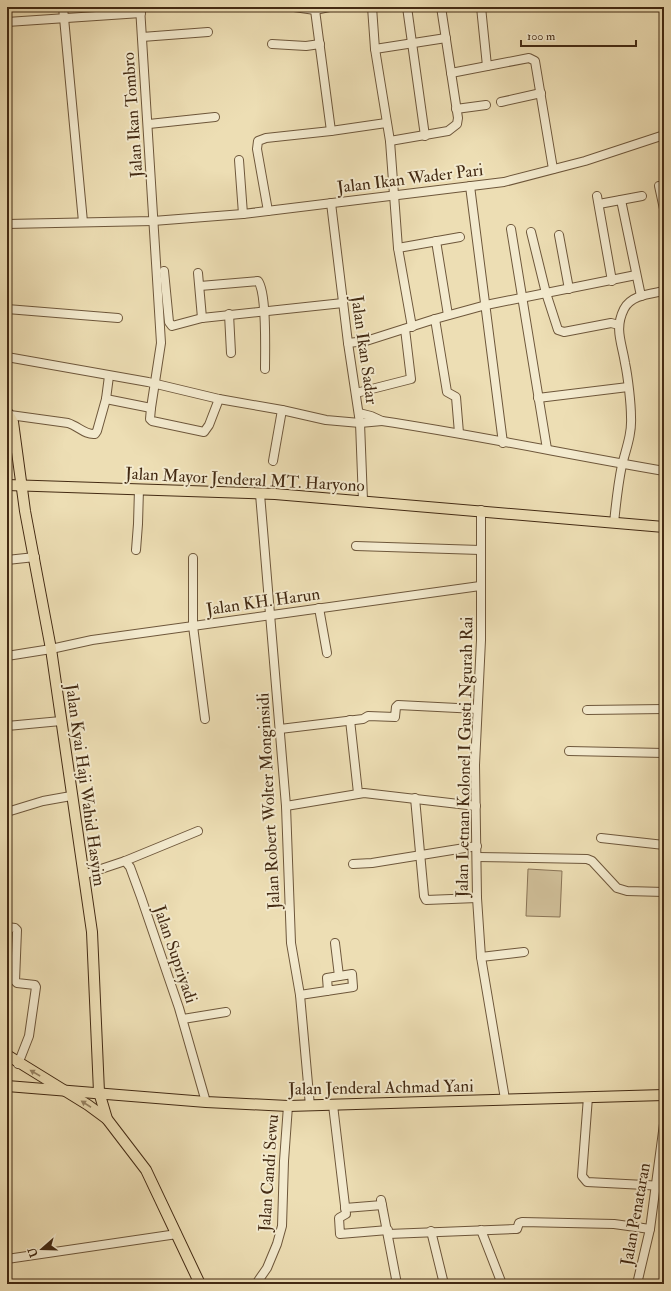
<svg xmlns="http://www.w3.org/2000/svg" width="671" height="1291" viewBox="0 0 671 1291" font-family="'IM FELL Double Pica',serif">
  <style>
    .green { fill: #d0bf99; stroke: #8a7456 }
    .lines { fill: none; stroke-linecap: round; stroke-linejoin: round }
    .minor-casing { stroke: #6e573b; stroke-width: 10 }
    .major-casing { stroke: #432a13; stroke-width: 12 }
    .minor { stroke: #f3eace; stroke-width: 8 }
    .major { stroke: #eddeb4; stroke-width: 10 }
    .oneway { fill: #988464 }
    .labels { text-anchor: middle; stroke-width: 4; stroke-linejoin: round; paint-order: stroke }
    .street-label { font-size: 17px; fill: #432a13; stroke: #f3eace }
  </style>
  <rect width="100%" height="100%" fill="#eddeb4"/>
  <filter id="stains"><feTurbulence type="fractalNoise" baseFrequency=".005" numOctaves="4"/><feColorMatrix values="0 0 0 0 .2 0 0 0 0 .09 0 0 0 0 .02 0 0 0 .5 -.17"/></filter>
  <radialGradient id="worn" r=".72"><stop offset=".6" stop-color="#630" stop-opacity="0"/><stop offset="1" stop-color="#630" stop-opacity=".3"/></radialGradient>
  <polygon class="green" points="528,869 562,871 560,917 526,916"/>
  <g class="lines">
    <g class="minor-casing">
      <g id="minor">
        <polyline points="63,7 83,222"/>
        <polyline points="294,7 315,10 329,7"/>
        <polyline points="372,7 375,49 390,141 398,248 412,327"/>
        <polyline points="407,7 425,136"/>
        <polyline points="481,7 487,66"/>
        <polyline points="315,10 331,131"/>
        <polyline points="7,22 141,13"/>
        <polyline points="142,37 208,32"/>
        <polyline points="272,44 306,46 320,44"/>
        <polyline points="375,49 446,38"/>
        <polyline points="451,73 529,58 535,61 553,169"/>
        <polyline points="501,102 541,93"/>
        <polyline points="456,109 486,105"/>
        <polyline points="149,124 215,117"/>
        <polyline points="390,141 448,131 457,124 458,118 441,7"/>
        <polyline points="239,160 243,214"/>
        <polyline points="470,186 503,443"/>
        <polyline points="659,186 664,209"/>
        <polyline points="597,196 612,281"/>
        <polyline points="621,200 641,296"/>
        <polyline points="331,203 348,343 360,423 363,501"/>
        <polyline points="599,204 642,196"/>
        <polyline points="268,211 257,149 258,141 266,138 331,131 386,123"/>
        <polyline points="7,224 153,221 243,214 504,182 585,161 664,135"/>
        <polyline points="511,229 547,449"/>
        <polyline points="531,232 546,293 558,330 564,332 611,323 619,325"/>
        <polyline points="559,235 569,289"/>
        <polyline points="436,241 448,315"/>
        <polyline points="398,248 460,237"/>
        <polyline points="164,271 169,322 172,326 202,318 343,303"/>
        <polyline points="198,273 202,318"/>
        <path d="M200,286L258,281C267,293 265,351 265,369"/>
        <polyline points="7,309 118,318"/>
        <polyline points="229,314 231,353"/>
        <polyline points="435,319 447,392 456,397 459,433"/>
        <polyline points="348,343 366,341 435,319 486,305 636,275"/>
        <polyline points="7,357 148,382 219,399 282,410 326,420 360,423 382,421"/>
        <polyline points="356,393 411,379 405,329"/>
        <polyline points="538,398 628,387"/>
        <polyline points="106,399 151,408 161,343 140,7"/>
        <polyline points="151,408 150,419 152,421 204,432 209,425 219,399"/>
        <path d="M359,413L371,416L382,421C476,435 570,455 664,471"/>
        <path d="M10,415L68,423C78,426 85,435 95,434L97,431L106,399L109,376"/>
        <polyline points="273,461 282,410"/>
        <polyline points="260,494 286,806 291,943 300,995 310,1106"/>
        <polyline points="481,510 481,640 475,765 477,898 481,957 505,1099"/>
        <path d="M614,523C616,503 618,484 622,465C626,449 632,434 631,417C631,404 628,377 625,363C622,343 614,329 624,309C631,295 650,294 664,291"/>
        <polyline points="356,546 480,550"/>
        <polyline points="136,550 138,524 139,489"/>
        <polyline points="193,558 193,626 205,719"/>
        <polyline points="7,560 35,557"/>
        <polyline points="319,608 327,653"/>
        <polyline points="7,656 51,649 92,640 480,586"/>
        <polyline points="587,710 664,709"/>
        <polyline points="350,720 358,793"/>
        <polyline points="7,726 61,721"/>
        <polyline points="280,729 363,719 368,716 395,717 396,707 398,705 477,709"/>
        <polyline points="569,751 664,753"/>
        <polyline points="415,798 424,896 426,900 477,898"/>
        <polyline points="286,806 364,793 476,806"/>
        <polyline points="7,812 43,801 71,796"/>
        <polyline points="601,838 664,845"/>
        <polyline points="477,857 587,859 592,861 617,888 627,891 664,892"/>
        <polyline points="125,861 130,867 141,897 179,1008 206,1102"/>
        <polyline points="353,864 372,863 477,846"/>
        <polyline points="83,875 125,861 198,831"/>
        <polyline points="7,927 15,928 17,930 15,981 17,983 35,985 36,987 29,1036 18,1064"/>
        <polyline points="335,943 339,976"/>
        <polyline points="481,957 524,952"/>
        <polyline points="300,995 353,987 352,974 327,978 328,991"/>
        <polyline points="183,1019 226,1012"/>
        <polyline points="588,1097 582,1176 587,1182 664,1186"/>
        <polyline points="333,1105 346,1214 339,1218 340,1234 388,1230"/>
        <polyline points="381,1200 397,1284"/>
        <polyline points="345,1208 382,1205"/>
        <polyline points="481,1230 502,1284"/>
        <polyline points="431,1231 444,1284"/>
        <polyline points="388,1234 514,1229 517,1229 519,1223 522,1222 614,1224 650,1229"/>
        <polyline points="7,1259 177,1234"/>
        <polyline points="256,1284 267,1268 277,1244 282,1226 284,1161 288,1106"/>
        <polyline points="637,1284 650,1229 664,1124"/>
      </g>
    </g>
    <g class="major-casing">
      <g id="major">
        <polyline points="7,412 13,422 25,511 51,649 92,932 99,1092 107,1119 146,1170 200,1284"/>
        <polyline points="7,485 275,494 664,527"/>
        <polyline points="7,1055 88,1105 107,1119"/>
        <polyline points="7,1086 206,1102 288,1106 664,1095"/>
      </g>
    </g>
    <use href="#minor" class="minor"/>
    <use href="#major" class="major"/>
  </g>
  <defs><path id="oneway-solid" d="M-6-.8H1V-3.2L6.5 0L1 3.2V.8H-6Z"/></defs>
  <g class="oneway">
    <use href="#oneway-solid" transform="translate(35 1073) rotate(-150)"/>
    <use href="#oneway-solid" transform="translate(86 1104) rotate(-147)"/>
  </g>
  <g class="labels">
    <g class="street-label">
      <text transform="translate(132 115) rotate(-94)" y="6">Jalan Ikan Tombro</text>
      <text transform="translate(410 178) rotate(-7)" y="6">Jalan Ikan Wader Pari</text>
      <text transform="translate(365 350) rotate(82)" y="6">Jalan Ikan Sadar</text>
      <text transform="translate(245 479) rotate(3)" y="6">Jalan Mayor Jenderal MT. Haryono</text>
      <text transform="translate(263 601) rotate(-8)" y="6">Jalan KH. Harun</text>
      <text transform="translate(464 757) rotate(-89)" y="6">Jalan Letnan Kolonel I Gusti Ngurah Rai</text>
      <text transform="translate(86 785) rotate(82)" y="6">Jalan Kyai Haji Wahid Hasyim</text>
      <text transform="translate(268 801) rotate(-93)" y="6">Jalan Robert Wolter Monginsidi</text>
      <text transform="translate(176 954) rotate(71)" y="6">Jalan Supriyadi</text>
      <text transform="translate(381 1087) rotate(-1)" y="6">Jalan Jenderal Achmad Yani</text>
      <text transform="translate(268 1173) rotate(-86)" y="6">Jalan Candi Sewu</text>
      <text transform="translate(635 1214) rotate(-80)" y="6">Jalan Penataran</text>
    </g>
  </g>
  <rect width="671" height="1291" fill="none" stroke="#eddeb4" stroke-width="24"/>
  <rect x="8" y="8" width="655" height="1275" fill="none" stroke="#432a13" stroke-width="2"/>
  <rect x="12" y="12" width="647" height="1267" fill="none" stroke="#432a13"/>
  <g transform="translate(42 1249) rotate(250)" stroke="#f3eace" stroke-width="3" paint-order="stroke">
  <path d="M0-3L7 15L0 10L-7 15Z" fill="#432a13"/>
  <text y="-6" font-size="11" font-weight="bold" text-anchor="middle" fill="#432a13">U</text>
  </g>
  <path d="M521 40v6h115v-6" fill="none" stroke="#432a13" stroke-width="2"/>
  <text x="527" y="40" font-size="12" fill="#432a13" stroke="#f3eace" stroke-width="3" paint-order="stroke">100 m</text>
  <rect width="100%" height="100%" filter="url(#stains)"/>
  <rect width="100%" height="100%" fill="url(#worn)"/>
</svg>
